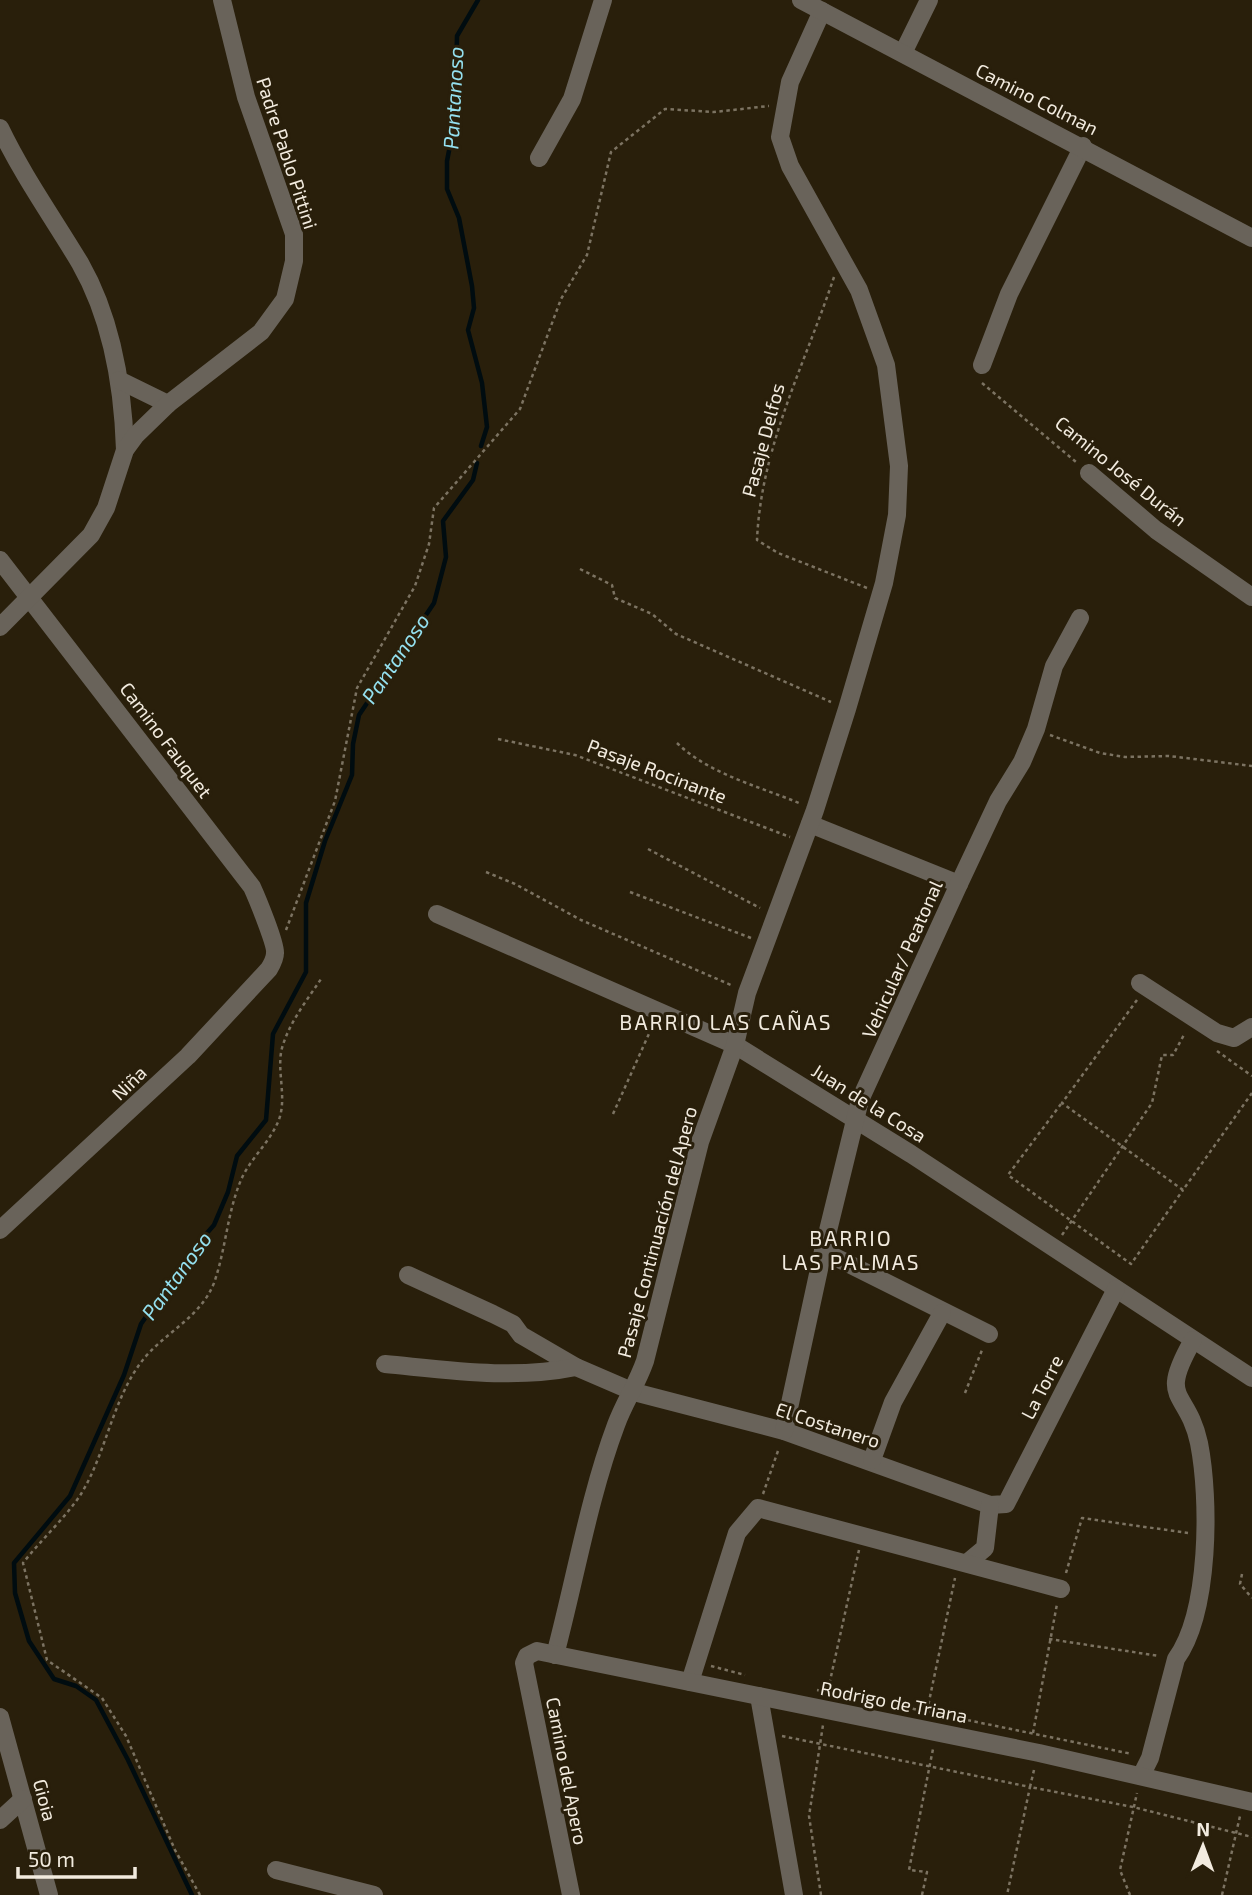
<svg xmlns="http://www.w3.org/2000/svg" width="1252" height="1895" viewBox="0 0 1252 1895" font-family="'Exo 2',sans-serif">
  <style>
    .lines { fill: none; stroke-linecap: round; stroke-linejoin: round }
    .stream { stroke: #000c10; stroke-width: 4.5 }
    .path { stroke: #7c7362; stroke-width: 2.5; stroke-dasharray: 3.5 3.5; stroke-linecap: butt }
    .minor { stroke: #69635a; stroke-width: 18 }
    .tertiary { stroke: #69635a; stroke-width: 18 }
    .labels { text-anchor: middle; stroke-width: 6; stroke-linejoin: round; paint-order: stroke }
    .street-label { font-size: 19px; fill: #f2ebdf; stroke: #291f0b }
    .water-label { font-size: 21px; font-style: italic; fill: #94e0ef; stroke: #291f0b }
    .neighbourhood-label { font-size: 21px; letter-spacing: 2px; fill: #f2ebdf; stroke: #291f0b }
  </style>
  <rect width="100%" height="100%" fill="#291f0b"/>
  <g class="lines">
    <g class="stream">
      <polyline points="478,0 457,36 455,120 447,161 447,189 459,218 472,286 474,308 468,330 482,383 487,427 481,446"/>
      <polyline points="192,1895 128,1760 96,1700 76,1686 54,1679 29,1641 15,1593 14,1563 70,1496 124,1375 141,1324 194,1248 214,1225 228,1192 237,1156 266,1120 273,1034 306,972 306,903 325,841 352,775 353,744 359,715 434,603 446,557 443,521 473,480 477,463"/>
    </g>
    <g class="path">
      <path d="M834,277C805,364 761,447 757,540L778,553L867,588"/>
      <polyline points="982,383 1076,462"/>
      <polyline points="580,569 612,585 615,598 652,614 676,634 831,702"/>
      <polyline points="1050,735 1100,753 1125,757 1169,756 1252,766"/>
      <polyline points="498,739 575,755 790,837"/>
      <path d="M677,743C709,774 758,786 799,803"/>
      <polyline points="648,849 760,908"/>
      <polyline points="486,872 515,884 581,920 731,985"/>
      <polyline points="630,892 751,938"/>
      <polyline points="286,930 335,801 357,688 415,586 429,544 434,508 520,409 561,299 587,255 611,152 665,109 714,112 769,106"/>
      <polyline points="1137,1000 1062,1103 1183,1190 1252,1093"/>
      <polyline points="1217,1051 1252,1076"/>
      <polyline points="1061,1104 1008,1175 1131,1264 1183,1190"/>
      <polyline points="613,1114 652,1027"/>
      <polyline points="1062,1235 1152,1103 1162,1055 1173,1055 1185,1033"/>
      <polyline points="965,1393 982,1350"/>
      <polyline points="763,1494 779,1448"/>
      <polyline points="1066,1573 1082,1518 1188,1533"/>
      <polyline points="1242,1574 1240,1584 1252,1598"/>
      <polyline points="1049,1639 1159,1656"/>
      <polyline points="711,1666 745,1675"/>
      <polyline points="817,1690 854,1697"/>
      <polyline points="828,1690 859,1550"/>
      <polyline points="899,1706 1132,1754"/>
      <polyline points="927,1711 955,1578"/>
      <polyline points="1033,1733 1057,1604"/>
      <polyline points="782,1736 1030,1787 1007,1895"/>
      <polyline points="1034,1770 1030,1787 1133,1807 1252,1837"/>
      <path d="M200,1895L175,1850L126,1736L102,1698L47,1660L23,1563C40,1541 67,1516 81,1494C105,1455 111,1407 137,1368C159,1334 199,1321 214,1283C226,1249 227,1213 241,1180C250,1159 269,1143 278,1122C288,1099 276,1071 282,1048C289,1023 307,1000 321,979"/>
      <polyline points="821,1895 809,1816 823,1725"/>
      <polyline points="922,1895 927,1872 909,1870 933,1749"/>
      <polyline points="1130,1895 1120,1870 1137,1793"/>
      <polyline points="1222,1895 1240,1816"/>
    </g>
    <g class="minor">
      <polyline points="903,53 929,0"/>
      <path d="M0,128C23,176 53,218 80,263C112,319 123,386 125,450"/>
      <polyline points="539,158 572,99 603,0"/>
      <polyline points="982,365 1009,294 1083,146"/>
      <polyline points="119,380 168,404"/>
      <polyline points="1089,473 1156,530 1252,597"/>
      <path d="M0,560L252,887C257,898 276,944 275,953C275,958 272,964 269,969L188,1056L0,1230"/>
      <polyline points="0,627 91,535 106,508 125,450 136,435 168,404 261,332 285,299 294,261 294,234 246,97 222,0"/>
      <polyline points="810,824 959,884"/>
      <polyline points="437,914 735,1045 911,1154 1252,1378"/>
      <polyline points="1140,983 1217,1033 1234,1038 1252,1027"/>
      <polyline points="823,1251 989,1334"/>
      <polyline points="408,1275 493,1314 513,1324 521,1335 576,1367 634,1392 784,1431 990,1505 1006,1504 1116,1289"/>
      <path d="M385,1364C448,1370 513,1380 576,1367"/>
      <polyline points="784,1431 823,1251 860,1100 959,884 998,801 1022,762 1036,729 1054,666 1080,618"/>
      <polyline points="872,1460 893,1402 942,1313"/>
      <polyline points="967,1563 985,1548 990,1505"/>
      <path d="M555,1655C575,1580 589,1497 616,1425C624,1403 637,1384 645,1361L700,1142L735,1045L747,993L815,810L847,709L884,583L897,515L899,466L886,365L859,290L790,166L780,137L790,82L822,11"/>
      <polyline points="690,1682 737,1533 758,1508 1061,1589"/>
      <polyline points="759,1696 794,1895"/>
      <polyline points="0,1717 49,1895"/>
      <path d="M1141,1776L1150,1758L1176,1659C1210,1612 1210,1499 1199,1443C1187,1388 1157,1403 1193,1340"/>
      <polyline points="0,1820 23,1799"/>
      <polyline points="276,1870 374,1895"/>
      <polyline points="571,1895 524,1663 527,1656 537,1651 1039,1753 1252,1802"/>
    </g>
    <polyline class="tertiary" points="801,0 1252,238"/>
  </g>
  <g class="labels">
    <g class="street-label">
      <text transform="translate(1037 99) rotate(27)" y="7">Camino Colman</text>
      <text transform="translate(287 153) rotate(72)" y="7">Padre Pablo Pittini</text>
      <text transform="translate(763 440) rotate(-75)" y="7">Pasaje Delfos</text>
      <text transform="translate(1121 471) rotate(39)" y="7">Camino José Durán</text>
      <text transform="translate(166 740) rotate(53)" y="7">Camino Fauquet</text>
      <text transform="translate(657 771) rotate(21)" y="7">Pasaje Rocinante</text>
      <text transform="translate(902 959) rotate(-66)" y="7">Vehicular/ Peatonal</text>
      <text transform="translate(129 1083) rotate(-44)" y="7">Niña</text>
      <text transform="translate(869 1103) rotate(32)" y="7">Juan de la Cosa</text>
      <text transform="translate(657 1232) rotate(-75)" y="7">Pasaje Continuación del Apero</text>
      <text transform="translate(1042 1387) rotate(-63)" y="7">La Torre</text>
      <text transform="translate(828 1425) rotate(18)" y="7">El Costanero</text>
      <text transform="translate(894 1702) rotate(11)" y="7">Rodrigo de Triana</text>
      <text transform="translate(567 1771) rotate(79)" y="7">Camino del Apero</text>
      <text transform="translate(45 1800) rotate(75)" y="7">Gioia</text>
    </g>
    <g class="water-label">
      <text transform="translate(454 98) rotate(-87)" y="7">Pantanoso</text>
      <text transform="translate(396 659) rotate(-56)" y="7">Pantanoso</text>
      <text transform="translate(177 1276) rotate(-54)" y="7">Pantanoso</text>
    </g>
    <g class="neighbourhood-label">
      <text x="726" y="1030">BARRIO LAS CAÑAS</text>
      <text x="851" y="1246">BARRIO<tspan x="851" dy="24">LAS PALMAS</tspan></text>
    </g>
  </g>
  <g transform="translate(1203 1846) rotate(1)" stroke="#291f0b" stroke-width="5" paint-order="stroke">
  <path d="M0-5L12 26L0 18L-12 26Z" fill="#f2ebdf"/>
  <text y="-10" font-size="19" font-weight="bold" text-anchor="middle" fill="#f2ebdf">N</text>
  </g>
  <path d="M18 1867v10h117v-10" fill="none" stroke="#f2ebdf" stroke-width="3.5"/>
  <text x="28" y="1867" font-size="21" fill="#f2ebdf" stroke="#291f0b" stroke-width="5" paint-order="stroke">50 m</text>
</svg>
